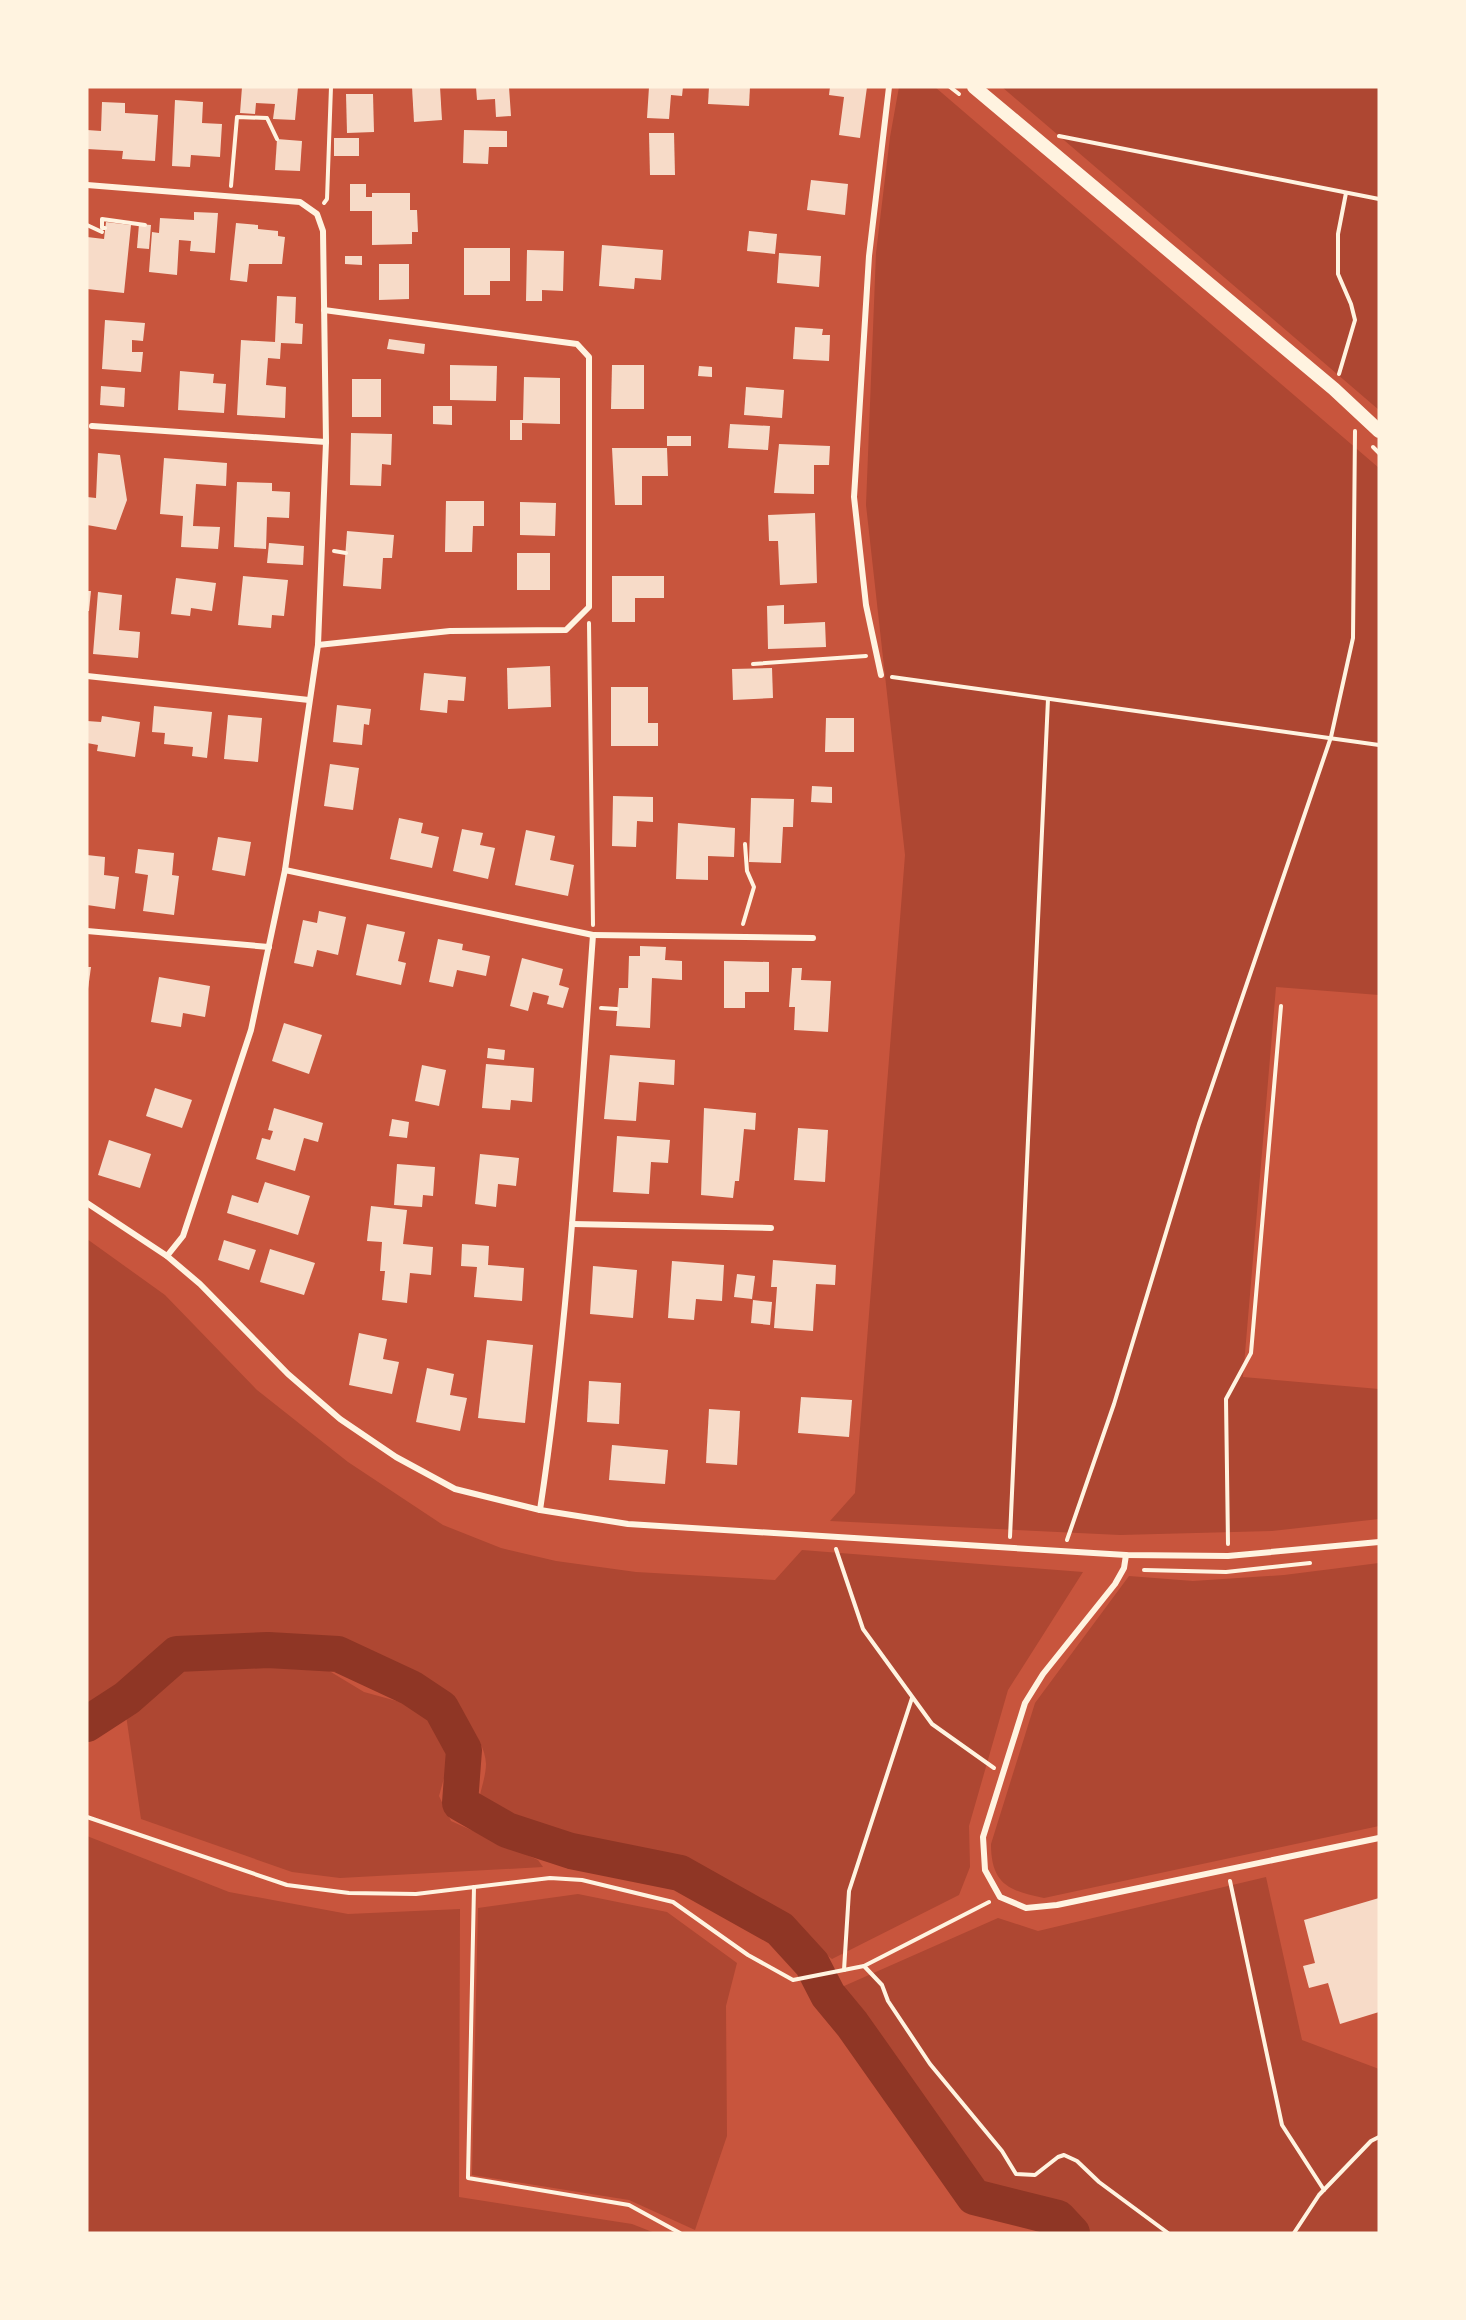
<svg xmlns="http://www.w3.org/2000/svg" width="1466" height="2320" viewBox="0 0 1466 2320" font-family="'Open Sans',sans-serif">
  <style>
    .green { fill: #ae4732 }
    .lines { fill: none; stroke-linecap: round; stroke-linejoin: round }
    .river { stroke: #8f3625; stroke-width: 36 }
    .building { fill: #f7dbc8 }
    .path { stroke: #fff3e0; stroke-width: 4 }
    .minor { stroke: #fff3e0; stroke-width: 6 }
    .primary { stroke: #fff3e0; stroke-width: 14 }
  </style>
  <rect width="100%" height="100%" fill="#c8553d"/>
  <g class="green">
    <polygon points="899,87 935,87 1379,468 1379,995 1276,987 1243,1377 1379,1389 1379,1519 1272,1531 1120,1535 830,1521 855,1493 905,855 866,505 876,253 890,137"/>
    <polygon points="1002,87 1379,87 1379,410 1365,398"/>
    <path d="M87,1239L165,1295L257,1390L348,1462L443,1525L501,1548L556,1561L636,1572L775,1580L802,1550L1083,1572L1008,1690L969,1826L970,1867L959,1895L832,1959C774,1914 710,1870 638,1850C620,1845 601,1847 583,1843C548,1835 510,1816 480,1795C482,1786 486,1774 486,1764C486,1736 445,1692 421,1679C410,1673 394,1673 382,1668C371,1663 364,1652 352,1648C323,1639 199,1640 169,1647C139,1654 114,1693 87,1711Z"/>
    <path d="M1379,1563V1826L1044,1898C1009,1891 991,1884 991,1844L1035,1703L1129,1576L1193,1581L1284,1575Z"/>
    <polygon points="259,1663 326,1669 364,1692 404,1703 434,1724 451,1753 439,1796 451,1821 538,1860 543,1867 340,1878 292,1872 141,1819 126,1715 185,1669"/>
    <polygon points="87,1836 229,1892 348,1914 460,1909 459,2197 632,2224 655,2233 87,2233"/>
    <polygon points="1266,1877 1302,2040 1379,2069 1379,2233 1078,2233 1058,2211 978,2194 835,1990 998,1918 1038,1931"/>
    <polygon points="578,1894 667,1912 737,1963 726,2006 727,2136 695,2230 629,2200 472,2175 478,1908"/>
  </g>
  <g class="lines">
    <polyline class="river" points="87,1724 127,1698 177,1654 268,1650 338,1654 411,1688 441,1708 464,1750 460,1803 507,1830 571,1851 680,1873 780,1929 812,1964 828,1995 852,2024 974,2197 1058,2218 1072,2233"/>
  </g>
  <g class="building">
    <polygon points="242,87 298,87 295,120 273,119 275,104 256,103 255,114 240,113"/>
    <polygon points="412,87 440,87 442,120 414,122"/>
    <polygon points="476,87 509,87 511,116 496,117 495,99 477,100"/>
    <polygon points="649,87 683,87 682,96 671,95 669,119 647,118"/>
    <polygon points="709,87 750,87 749,106 708,104"/>
    <polygon points="830,87 867,87 860,138 839,135 844,97 829,95"/>
    <polygon points="346,94 373,94 374,132 347,133"/>
    <polygon points="175,100 203,102 202,123 222,124 220,157 191,155 190,167 172,166"/>
    <polygon points="102,102 125,103 125,113 158,115 155,161 122,159 123,151 87,149 87,130 101,131"/>
    <polygon points="464,130 507,131 507,147 489,147 488,164 463,163"/>
    <polygon points="649,133 674,133 675,175 650,175"/>
    <rect x="334" y="138" width="25" height="18"/>
    <polygon points="277,139 302,141 300,171 275,170"/>
    <polygon points="811,180 848,184 845,215 807,210"/>
    <polygon points="350,184 366,184 366,197 372,197 372,193 410,193 410,210 417,210 418,232 412,232 412,244 372,245 372,211 350,211"/>
    <polygon points="194,212 218,213 215,253 190,251 191,241 179,240 177,275 149,272 152,232 159,233 160,218 194,220"/>
    <polygon points="106,222 131,225 124,293 87,289 87,237 104,239"/>
    <polygon points="236,223 258,225 258,229 278,231 278,236 285,237 282,264 249,264 247,282 230,280"/>
    <polygon points="139,224 151,225 149,249 137,248"/>
    <polygon points="749,231 777,234 775,254 747,251"/>
    <polygon points="602,245 663,250 661,280 635,278 634,289 599,286"/>
    <polygon points="464,248 510,248 510,281 490,281 490,295 464,295"/>
    <polygon points="527,250 564,251 563,291 542,290 542,301 526,301"/>
    <polygon points="779,253 821,256 819,287 777,283"/>
    <polygon points="345,256 362,256 362,265 345,264"/>
    <polygon points="379,264 409,264 409,299 379,300"/>
    <polygon points="277,296 296,297 295,323 303,324 302,344 281,343 280,359 268,358 266,385 286,387 285,418 237,415 241,340 275,342"/>
    <polygon points="105,320 145,323 143,341 132,340 132,352 143,352 141,372 102,369"/>
    <polygon points="795,327 823,329 822,335 830,335 829,361 793,359"/>
    <polygon points="389,339 425,344 424,354 387,349"/>
    <polygon points="450,365 497,366 496,401 450,400"/>
    <polygon points="612,365 644,365 644,409 611,409"/>
    <polygon points="699,366 712,367 712,377 698,376"/>
    <polygon points="180,371 214,374 213,383 226,384 224,413 178,410"/>
    <polygon points="524,377 560,378 560,424 522,423 522,440 510,440 510,420 523,420"/>
    <rect x="352" y="379" width="29" height="38"/>
    <polygon points="101,386 125,388 124,407 100,405"/>
    <polygon points="746,387 784,390 782,418 744,415"/>
    <polygon points="433,406 452,406 452,425 433,424"/>
    <polygon points="730,424 770,426 768,450 728,448"/>
    <polygon points="351,433 392,434 391,465 382,464 381,486 350,485"/>
    <rect x="667" y="436" width="24" height="10"/>
    <polygon points="779,444 830,446 829,465 814,465 814,494 774,493"/>
    <polygon points="612,448 667,448 668,476 642,476 642,505 615,505"/>
    <polygon points="98,453 120,455 127,500 116,530 87,525 87,497 96,498"/>
    <polygon points="164,458 227,463 226,486 196,484 193,526 220,527 218,549 181,547 183,516 160,514"/>
    <polygon points="237,482 272,483 272,491 290,492 289,518 267,517 266,549 234,547"/>
    <polygon points="446,501 484,501 484,526 473,526 472,552 445,552"/>
    <polygon points="520,502 556,503 555,536 520,535"/>
    <polygon points="815,513 817,583 780,585 778,541 769,541 768,515"/>
    <polygon points="347,531 394,535 392,558 383,558 381,589 343,586"/>
    <polygon points="269,543 304,546 303,565 267,563"/>
    <rect x="517" y="553" width="33" height="37"/>
    <polygon points="243,576 288,580 284,616 272,615 271,628 238,625"/>
    <polygon points="612,576 664,576 664,598 635,598 635,622 612,622"/>
    <polygon points="176,578 216,583 212,611 191,608 190,616 171,614"/>
    <polygon points="87,591 91,591 89,611 87,611"/>
    <polygon points="98,592 122,595 119,630 140,632 138,658 93,654"/>
    <polygon points="784,605 784,624 825,622 826,647 768,649 767,606"/>
    <polygon points="550,666 551,707 508,709 507,668"/>
    <polygon points="772,668 773,698 733,700 732,669"/>
    <polygon points="424,673 466,677 464,701 448,700 447,713 420,710"/>
    <polygon points="611,687 648,687 648,723 658,723 658,746 611,746"/>
    <polygon points="337,705 371,709 369,725 364,724 362,745 333,742"/>
    <polygon points="154,706 212,712 207,758 192,756 193,747 164,744 165,733 152,732"/>
    <polygon points="228,715 262,718 258,762 224,759"/>
    <polygon points="102,716 140,722 135,757 97,751 98,745 87,743 87,721 101,722"/>
    <polygon points="826,718 854,718 854,752 825,752"/>
    <polygon points="330,764 359,768 353,810 324,806"/>
    <polygon points="812,786 832,787 832,803 811,802"/>
    <polygon points="613,796 653,797 653,822 637,821 636,847 612,846"/>
    <polygon points="751,798 794,799 793,827 783,827 781,863 749,862"/>
    <polygon points="399,818 423,823 421,833 439,837 432,868 390,859"/>
    <polygon points="678,823 735,828 734,857 708,856 708,880 676,879"/>
    <polygon points="462,829 483,833 480,845 495,848 488,879 453,871"/>
    <polygon points="526,830 555,836 550,860 574,865 568,896 515,885"/>
    <polygon points="218,837 251,842 245,876 212,870"/>
    <polygon points="138,849 174,853 172,875 179,876 174,915 143,911 148,875 135,873"/>
    <polygon points="87,855 105,857 104,875 119,877 115,909 87,905"/>
    <polygon points="319,911 346,917 338,955 317,950 313,967 294,963 303,920 317,923"/>
    <polygon points="367,924 405,932 398,961 406,963 401,985 356,975"/>
    <polygon points="438,939 463,944 462,950 490,956 486,976 457,970 453,987 429,982"/>
    <polygon points="640,946 666,947 665,960 682,961 682,980 652,978 650,1028 616,1026 619,988 628,988 629,956 640,956"/>
    <polygon points="522,958 563,969 559,985 569,988 563,1008 547,1004 549,996 533,992 528,1011 510,1006"/>
    <polygon points="724,961 769,962 769,992 745,992 745,1008 724,1008"/>
    <polygon points="87,967 91,967 88,989 87,989"/>
    <polygon points="792,968 802,968 801,980 831,981 828,1032 794,1030 795,1007 789,1007"/>
    <polygon points="159,977 210,986 205,1017 183,1013 181,1027 151,1022"/>
    <polygon points="284,1023 322,1035 309,1074 272,1061"/>
    <polygon points="488,1048 505,1050 504,1060 487,1058"/>
    <polygon points="610,1055 675,1060 674,1085 639,1082 636,1121 604,1119"/>
    <polygon points="486,1064 534,1068 532,1102 511,1100 510,1110 482,1108"/>
    <polygon points="422,1065 446,1070 439,1106 415,1101"/>
    <polygon points="155,1088 192,1100 182,1128 146,1116"/>
    <polygon points="274,1108 323,1123 318,1142 304,1138 295,1171 256,1159 262,1138 270,1140 273,1131 268,1130"/>
    <polygon points="704,1108 756,1113 755,1130 744,1129 739,1181 735,1181 733,1198 701,1195"/>
    <polygon points="392,1119 409,1122 407,1138 389,1136"/>
    <polygon points="798,1128 828,1130 825,1182 794,1180"/>
    <polygon points="617,1136 670,1140 668,1163 651,1162 649,1194 613,1192"/>
    <polygon points="109,1140 151,1154 140,1188 98,1175"/>
    <polygon points="480,1154 519,1158 516,1186 498,1184 496,1207 475,1204"/>
    <polygon points="397,1164 435,1167 433,1196 423,1195 422,1207 394,1205"/>
    <polygon points="265,1182 310,1196 298,1235 227,1213 232,1195 258,1203"/>
    <polygon points="371,1206 407,1210 403,1244 433,1247 431,1275 410,1273 407,1303 382,1300 385,1271 380,1271 382,1242 367,1241"/>
    <polygon points="224,1240 256,1250 249,1270 218,1260"/>
    <polygon points="462,1244 489,1246 488,1265 524,1268 522,1301 474,1297 477,1267 461,1266"/>
    <polygon points="270,1249 315,1263 304,1295 260,1282"/>
    <polygon points="773,1260 836,1265 835,1285 816,1284 813,1331 774,1328 777,1287 771,1287"/>
    <polygon points="672,1261 724,1265 722,1301 696,1299 694,1320 668,1318"/>
    <polygon points="593,1266 637,1270 633,1318 590,1314"/>
    <polygon points="737,1274 755,1276 752,1299 734,1297"/>
    <polygon points="753,1300 772,1302 770,1325 751,1323"/>
    <polygon points="359,1333 387,1339 383,1359 399,1362 392,1394 349,1385"/>
    <polygon points="487,1340 533,1345 525,1423 478,1418"/>
    <polygon points="427,1368 454,1374 450,1395 467,1398 460,1431 416,1422"/>
    <polygon points="589,1381 621,1383 619,1424 587,1422"/>
    <polygon points="801,1397 852,1400 849,1437 798,1433"/>
    <polygon points="709,1409 740,1411 737,1465 706,1463"/>
    <polygon points="612,1445 668,1450 665,1484 609,1480"/>
    <polygon points="1379,1898 1379,2012 1340,2024 1328,1983 1309,1988 1303,1966 1315,1963 1304,1920"/>
  </g>
  <g class="lines">
    <g class="path">
      <polyline points="950,87 959,94"/>
      <polyline points="1059,136 1379,199"/>
      <polyline points="231,186 237,117 267,118 277,139"/>
      <polyline points="324,203 327,199 331,87"/>
      <polyline points="87,225 102,232"/>
      <polyline points="105,228 102,228 102,219 145,225"/>
      <polyline points="1339,374 1355,320 1351,304 1338,274 1338,234 1346,193"/>
      <polyline points="1373,447 1379,453"/>
      <polyline points="334,551 346,553"/>
      <polyline points="589,623 593,925"/>
      <polyline points="753,664 866,656"/>
      <polyline points="892,677 1379,745"/>
      <polyline points="743,924 754,887 747,871 745,844"/>
      <polyline points="601,1008 617,1009"/>
      <polyline points="1010,1537 1048,699"/>
      <polyline points="1067,1540 1114,1404 1199,1124 1331,737 1353,638 1355,431"/>
      <polyline points="1228,1544 1226,1399 1251,1353 1281,1006"/>
      <polyline points="836,1549 863,1629 932,1724 994,1768"/>
      <polyline points="1144,1570 1226,1572 1310,1563"/>
      <polyline points="87,1817 287,1885 349,1893 416,1894 550,1878 582,1880 673,1902 748,1955 793,1980 864,1966 989,1902"/>
      <polyline points="1230,1881 1282,2125 1324,2190"/>
      <polyline points="474,1887 468,2178 629,2205 680,2233"/>
      <polyline points="864,1966 882,1985 888,2001 930,2064 1002,2151 1016,2174 1035,2175 1058,2157 1064,2155 1077,2161 1099,2182 1168,2233"/>
      <polyline points="844,1970 849,1891 912,1698"/>
      <polyline points="1294,2233 1319,2195 1371,2141 1379,2137"/>
    </g>
    <g class="minor">
      <polyline points="87,185 300,202 317,214 323,231 326,442 318,645 285,870 251,1030 183,1236 167,1256"/>
      <polyline points="92,426 326,442"/>
      <polyline points="318,645 450,631 566,630 589,607 589,357 577,344 324,310"/>
      <polyline points="881,675 866,605 854,497 869,256 889,87"/>
      <polyline points="87,676 309,700"/>
      <path d="M285,870L593,935C579,1127 569,1320 540,1510"/>
      <polyline points="87,931 269,947"/>
      <polyline points="593,935 813,938"/>
      <polyline points="87,1203 167,1256 200,1284 288,1374 340,1419 396,1457 455,1489 540,1510 628,1524 1126,1555 1228,1556 1379,1542"/>
      <polyline points="572,1224 771,1228"/>
      <polyline points="1126,1555 1124,1568 1115,1584 1043,1674 1025,1703 983,1837 985,1870 1000,1897 1026,1908 1057,1905 1379,1838"/>
    </g>
    <polyline class="primary" points="974,87 1334,389 1379,431"/>
  </g>
  <rect width="1466" height="2320" fill="none" stroke="#fff3e0" stroke-width="177"/>
</svg>
